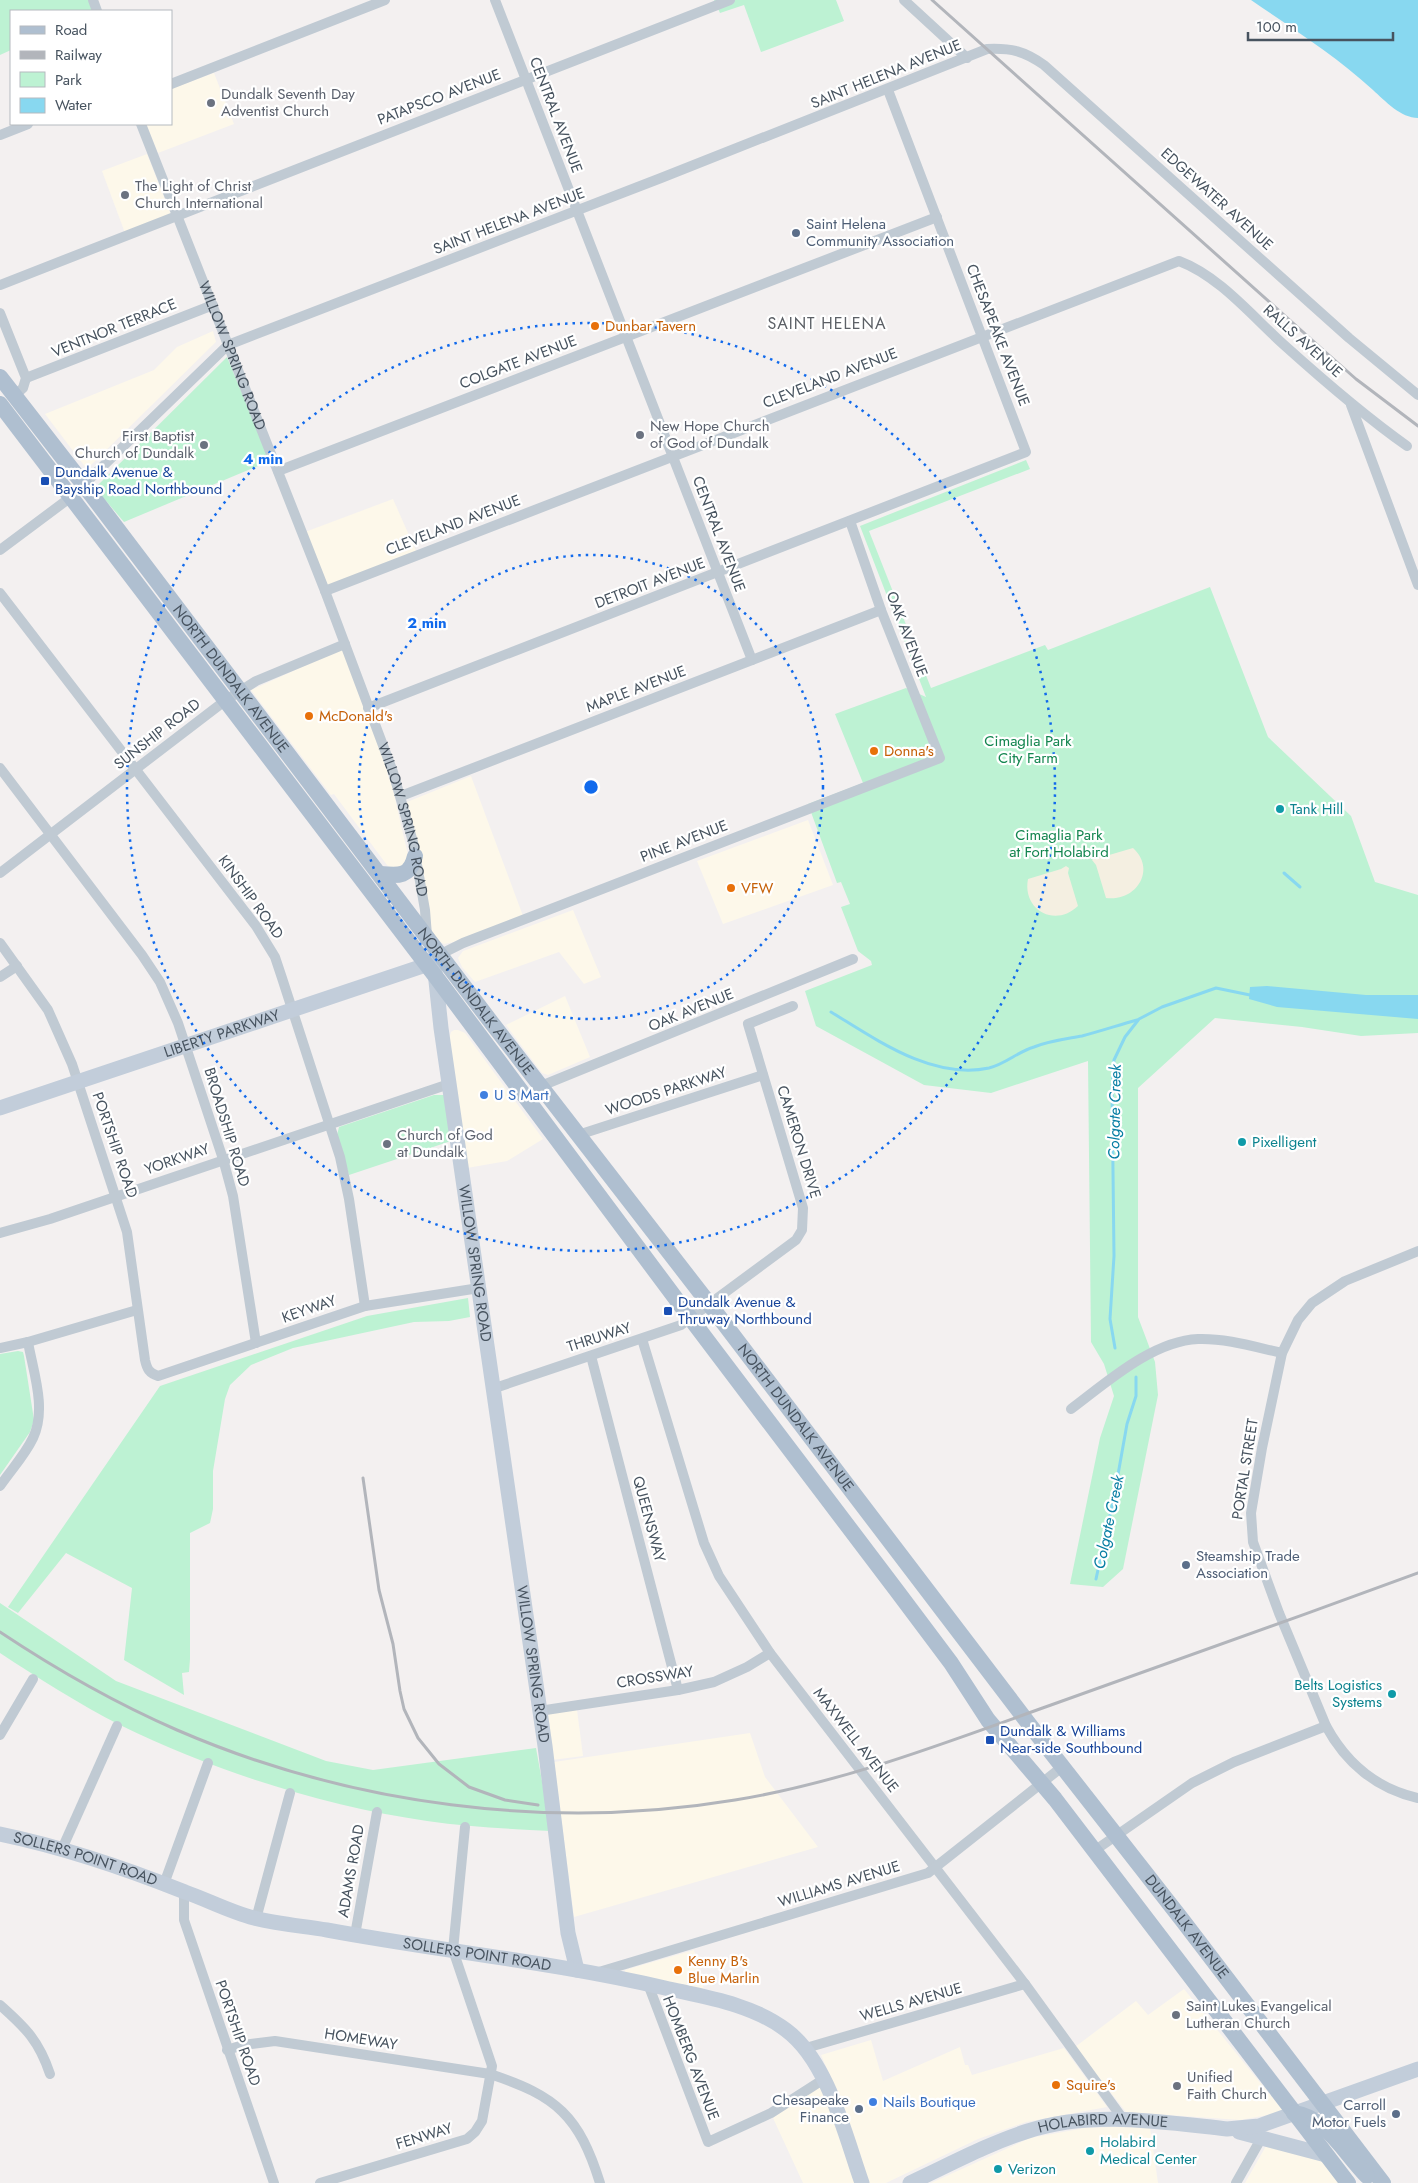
<svg xmlns="http://www.w3.org/2000/svg" width="1418" height="2183" viewBox="0 0 1418 2183" font-family="Jost,sans-serif">
  <style>
    .commercial { fill: #fdf8ea }
    .green { fill: #bdf2d3 }
    .sand { fill: #f4efe1 }
    .water { fill: #88d8f0 }
    .lines { fill: none; stroke-linecap: round; stroke-linejoin: round }
    .stream { stroke: #88d8f0; stroke-width: 3 }
    .street { stroke: #c0cad3; stroke-width: 10 }
    .secondary { stroke: #c2cdda; stroke-width: 15 }
    .primary { stroke: #afbfd0; stroke-width: 16 }
    .rail { stroke: #b2b5bb; stroke-width: 3 }
    .ring { fill: none; stroke: #116aec; stroke-width: 2.5; stroke-dasharray: 2.5 5 }
    .worship-dot { fill: #6b7280; stroke: #fff; stroke-width: 2 }
    .service-dot { fill: #5c6f8a; stroke: #fff; stroke-width: 2 }
    .food-dot { fill: #e8710a; stroke: #fff; stroke-width: 2 }
    .transit-dot { fill: #1a4fb4; stroke: #fff; stroke-width: 2 }
    .culture-dot { fill: #0f9aa8; stroke: #fff; stroke-width: 2 }
    .shop-dot { fill: #3f7fe0; stroke: #fff; stroke-width: 2 }
    .labels { text-anchor: middle; stroke-width: 4.5; stroke-linejoin: round; paint-order: stroke }
    .street-label { font-size: 15px; fill: #47535f; stroke: #fff }
    .worship-label { font-size: 15px; fill: #5b616d; stroke: #fff; text-anchor: start }
    .service-label { font-size: 15px; fill: #4e5e75; stroke: #fff; text-anchor: start }
    .food-label { font-size: 15px; fill: #c56008; stroke: #fff; text-anchor: start }
    .transit-label { font-size: 15px; fill: #164399; stroke: #fff; text-anchor: start }
    .park-label { font-size: 15px; fill: #13854f; stroke: #fff }
    .culture-label { font-size: 15px; fill: #0d838f; stroke: #fff; text-anchor: start }
    .shop-label { font-size: 15px; fill: #366cbe; stroke: #fff; text-anchor: start }
    .neighbourhood-label { font-size: 16px; letter-spacing: 1px; fill: #5c6066; stroke: #fff }
    .water-label { font-size: 16px; font-style: italic; fill: #077ea3; stroke: #fff }
    .centre { fill: #116aec; stroke: #fff; stroke-width: 2.5 }
    .ring-label { font-size: 15px; text-anchor: middle; font-weight: bold; fill: #116aec; stroke: #fff; stroke-width: 4.5; stroke-linejoin: round; paint-order: stroke }
  </style>
  <rect width="100%" height="100%" fill="#f3f0f0"/>
  <g class="commercial">
    <polygon points="214,73 234,124 158,153 146,124 171,124 171,89"/>
    <polygon points="147,154 171,215 125,233 102,171"/>
    <polygon points="213,331 216,342 89,467 86,468 45,414 154,370 177,347"/>
    <polygon points="393,499 416,551 328,586 305,532"/>
    <polygon points="342,649 389,772 387,773 392,786 408,855 405,865 393,869 387,865 334,794 331,795 251,690"/>
    <polygon points="471,776 523,916 454,942 444,944 439,941 432,933 423,868 407,802"/>
    <polygon points="808,820 833,885 723,924 697,861"/>
    <polygon points="573,910 601,977 584,984 559,952 475,982 462,967 458,958 463,951"/>
    <polygon points="565,996 590,1057 548,1075 542,1073 506,1025"/>
    <polygon points="454,1030 458,1030 465,1033 543,1139 507,1161 467,1168 449,1039 451,1032"/>
    <polygon points="577,1710 583,1756 552,1760 546,1718 550,1713"/>
    <polygon points="750,1733 765,1777 818,1847 574,1917 554,1762"/>
    <polygon points="694,1950 705,1994 624,1976 625,1970"/>
    <polygon points="1184,1989 1284,2112 1240,2120 1126,2112 1075,2047 1136,2001 1148,2015"/>
    <polygon points="871,2040 883,2081 960,2047 965,2065 968,2065 972,2075 1064,2048 1107,2107 1026,2122 978,2139 886,2183 803,2183 773,2118 816,2088 832,2080 821,2055"/>
    <polygon points="1114,2127 1150,2128 1158,2183 931,2183 1030,2138 1085,2128"/>
    <polygon points="1266,2146 1320,2156 1340,2183 1245,2183"/>
  </g>
  <g class="green">
    <polygon points="0,0 89,0 93,11 11,11 11,50 0,55"/>
    <polygon points="714,0 836,0 844,21 761,52 744,5 720,13"/>
    <polygon points="227,357 270,461 124,522 95,488"/>
    <polygon points="1026,460 1030,469 869,531 931,688 1045,645 1048,650 1210,587 1268,737 1351,816 1375,882 1418,895 1418,1033 1361,1036 1302,1027 1215,1018 1138,1088 1138,1317 1155,1362 1158,1395 1123,1569 1103,1587 1070,1584 1100,1438 1114,1396 1104,1364 1091,1342 1088,1061 991,1093 924,1085 816,1026 805,991 872,965 871,961 858,951 841,907 850,904 841,882 837,883 808,804 863,783 835,714 906,688 926,697 860,526"/>
    <polygon points="434,1095 444,1095 454,1140 349,1175 337,1135 339,1127"/>
    <polygon points="468,1298 470,1317 449,1321 414,1322 293,1348 251,1365 230,1385 225,1399 213,1471 213,1509 210,1523 190,1533 190,1659 189,1672 182,1673 184,1695 124,1660 132,1588 66,1553 18,1613 8,1607 160,1386 367,1316"/>
    <polygon points="18,1351 23,1352 24,1356 34,1420 30,1432 0,1475 0,1354"/>
    <path d="M0,1603L116,1681L326,1761L373,1770L536,1748L551,1831C510,1829 468,1827 427,1821C323,1806 214,1771 120,1725C79,1704 38,1678 0,1653Z"/>
  </g>
  <g class="sand">
    <path d="M1133,848C1157,870 1136,902 1106,898L1096,865L1092,860L1095,857L1099,858Z"/>
    <path d="M1066,866L1069,868L1068,873L1078,906C1055,928 1022,910 1028,879L1061,869Z"/>
  </g>
  <g class="water">
    <path d="M1251,0H1418V118C1401,118 1385,101 1373,90C1336,56 1293,29 1251,0Z"/>
    <polygon points="1267,986 1366,995 1418,995 1418,1019 1277,1007 1249,999 1250,987"/>
  </g>
  <g class="lines">
    <g class="stream">
      <polyline points="1284,873 1300,887"/>
      <path d="M831,1012C877,1040 932,1080 989,1068C1006,1064 1017,1052 1034,1047C1049,1041 1066,1039 1082,1036C1101,1031 1119,1025 1137,1020"/>
      <polyline points="1115,1348 1110,1319 1114,1256 1112,1087 1114,1060 1125,1037 1139,1019 1162,1007 1216,988 1250,995"/>
      <polyline points="1096,1579 1114,1497 1127,1424 1136,1396 1136,1377"/>
    </g>
    <g class="street">
      <polyline points="93,0 97,11"/>
      <polyline points="495,0 752,660"/>
      <polyline points="904,0 967,58"/>
      <polyline points="171,84 385,0"/>
      <path id="s1" d="M141,124L325,591L393,772L413,842L425,910L427,936"/>
      <polyline points="0,135 28,124"/>
      <polyline points="0,285 730,0"/>
      <polyline points="0,313 26,378 23,388 14,396"/>
      <polyline points="26,378 213,305"/>
      <polyline points="1351,405 1418,585"/>
      <polyline points="278,471 937,217"/>
      <path d="M0,550L71,497L228,345L661,178L987,49C1012,48 1024,51 1044,65L1349,338L1418,395"/>
      <path d="M325,591L1179,261C1219,276 1251,315 1283,344C1323,380 1363,415 1407,446"/>
      <polyline points="0,593 256,926 275,957 282,978 340,1157 349,1199 365,1306"/>
      <polyline points="368,708 1026,452 888,90"/>
      <polyline points="0,768 142,955 160,982 178,1023 223,1159 233,1196 256,1343"/>
      <polyline points="401,796 881,610"/>
      <polyline points="0,873 226,700 256,681 345,644"/>
      <path d="M0,943L48,1010L72,1064L127,1232L145,1360C147,1369 149,1373 158,1376L365,1306L479,1288"/>
      <polyline points="441,954 463,943 940,758 881,610 850,521"/>
      <polyline points="0,977 17,966"/>
      <polyline points="541,1086 853,959"/>
      <polyline points="578,1135 763,1075"/>
      <polyline points="0,1233 50,1219 449,1084"/>
      <path d="M1418,1251L1345,1281L1312,1303L1298,1320L1282,1353L1262,1448L1251,1513L1253,1542L1279,1613L1326,1726C1346,1763 1377,1789 1418,1798"/>
      <polyline points="642,1339 704,1543 719,1576 770,1653 1025,1984 1123,2119"/>
      <polyline points="0,1348 28,1342 137,1310"/>
      <polyline points="591,1356 678,1690"/>
      <polyline points="492,1389 681,1325 796,1240 802,1230 803,1208 748,1024 793,1006"/>
      <path d="M1071,1409C1106,1383 1152,1341 1198,1339C1226,1338 1255,1347 1282,1353"/>
      <path d="M0,1486C11,1470 25,1455 33,1438C47,1409 33,1371 28,1342"/>
      <polyline points="539,1711 678,1690 714,1682 747,1667 770,1653"/>
      <polyline points="0,1735 33,1679"/>
      <polyline points="62,1849 117,1726"/>
      <polyline points="1094,1851 1192,1783 1234,1762 1326,1726"/>
      <polyline points="164,1884 208,1763"/>
      <polyline points="184,1891 184,1920 274,2183"/>
      <polyline points="256,1919 290,1793"/>
      <polyline points="355,1935 377,1812"/>
      <polyline points="599,1972 928,1873 1062,1767"/>
      <polyline points="648,1984 708,2142 771,2113 824,2079"/>
      <path d="M0,2005C26,2028 39,2041 50,2074"/>
      <polyline points="806,2048 1025,1984"/>
      <path d="M227,2050L243,2045L275,2041L490,2074C557,2096 579,2116 600,2183"/>
      <polyline points="320,2183 467,2139 475,2132 482,2121 492,2066 453,1950 465,1827"/>
      <polyline points="1236,2183 1262,2137"/>
    </g>
    <g class="secondary">
      <path id="s2" d="M435,972L441,1028L545,1746L568,1933L577,1970"/>
      <path id="s3" d="M0,1108L426,965L435,958"/>
      <path id="s4" d="M0,1834C63,1847 125,1868 185,1892C208,1900 230,1912 254,1918C278,1924 303,1926 327,1930C440,1951 554,1962 665,1988C705,1997 752,2004 786,2030C828,2061 845,2135 862,2183"/>
      <polyline points="1239,2132 1326,2155"/>
      <path id="s5" d="M910,2183C949,2165 987,2144 1028,2131C1092,2110 1162,2122 1227,2129L1259,2126L1418,2069"/>
    </g>
    <g class="primary">
      <path id="s6" d="M0,377L84,485L491,1022L710,1305L1029,1724L1183,1921L1383,2183"/>
      <polyline points="0,404 436,977 691,1319 897,1591 951,1663 988,1720 1055,1799 1348,2183"/>
      <path d="M380,874C399,876 410,877 415,856"/>
      <path d="M1294,2113C1326,2117 1345,2154 1367,2176"/>
    </g>
    <g class="rail">
      <polyline points="932,0 1322,349 1356,379 1418,426"/>
      <polyline points="363,1478 379,1590 393,1644 400,1691 404,1709 418,1738 439,1764 469,1787 505,1800 538,1805"/>
      <path d="M0,1632C57,1670 115,1703 177,1730C350,1805 549,1831 735,1800C845,1782 947,1742 1051,1705C1173,1661 1296,1618 1418,1573"/>
    </g>
  </g>
  <g class="ring">
    <circle cx="591" cy="787" r="232"/>
    <circle cx="591" cy="787" r="464"/>
  </g>
  <g class="worship-dot">
    <circle cx="211" cy="103" r="5"/>
    <circle cx="125" cy="195" r="5"/>
    <circle cx="640" cy="435" r="5"/>
    <circle cx="204" cy="445" r="5"/>
    <circle cx="387" cy="1144" r="5"/>
    <circle cx="1176" cy="2015" r="5"/>
    <circle cx="1177" cy="2086" r="5"/>
  </g>
  <g class="service-dot">
    <circle cx="796" cy="233" r="5"/>
    <circle cx="1186" cy="1565" r="5"/>
    <circle cx="859" cy="2109" r="5"/>
    <circle cx="1396" cy="2114" r="5"/>
  </g>
  <g class="food-dot">
    <circle cx="595" cy="326" r="5"/>
    <circle cx="309" cy="716" r="5"/>
    <circle cx="874" cy="751" r="5"/>
    <circle cx="731" cy="888" r="5"/>
    <circle cx="678" cy="1970" r="5"/>
    <circle cx="1056" cy="2085" r="5"/>
  </g>
  <g class="transit-dot">
    <rect x="40" y="476" width="10" height="10" rx="2.5"/>
    <rect x="663" y="1306" width="10" height="10" rx="2.5"/>
    <rect x="985" y="1735" width="10" height="10" rx="2.5"/>
  </g>
  <g class="culture-dot">
    <circle cx="1280" cy="809" r="5"/>
    <circle cx="1242" cy="1142" r="5"/>
    <circle cx="1392" cy="1694" r="5"/>
    <circle cx="1090" cy="2151" r="5"/>
    <circle cx="998" cy="2169" r="5"/>
  </g>
  <g class="shop-dot">
    <circle cx="484" cy="1095" r="5"/>
    <circle cx="873" cy="2102" r="5"/>
  </g>
  <g class="labels">
    <g class="street-label">
      <text transform="translate(886 74) rotate(-22)" y="5">SAINT HELENA AVENUE</text>
      <text transform="translate(439 97) rotate(-21)" y="5">PATAPSCO AVENUE</text>
      <text transform="translate(556 115) rotate(69)" y="5">CENTRAL AVENUE</text>
      <text transform="translate(1217 199) rotate(42)" y="5">EDGEWATER AVENUE</text>
      <text transform="translate(509 221) rotate(-21)" y="5">SAINT HELENA AVENUE</text>
      <text transform="translate(114 328) rotate(-22)" y="5">VENTNOR TERRACE</text>
      <text transform="translate(998 335) rotate(69)" y="5">CHESAPEAKE AVENUE</text>
      <text transform="translate(1303 341) rotate(42)" y="5">RALLS AVENUE</text>
      <text dy="5" stroke="none"><textPath href="#s1" startOffset="249">WILLOW SPRING ROAD</textPath></text>
      <text transform="translate(518 362) rotate(-21)" y="5">COLGATE AVENUE</text>
      <text transform="translate(830 378) rotate(-21)" y="5">CLEVELAND AVENUE</text>
      <text transform="translate(453 525) rotate(-21)" y="5">CLEVELAND AVENUE</text>
      <text transform="translate(719 534) rotate(69)" y="5">CENTRAL AVENUE</text>
      <text transform="translate(650 583) rotate(-21)" y="5">DETROIT AVENUE</text>
      <text transform="translate(907 634) rotate(69)" y="5">OAK AVENUE</text>
      <text dy="5" stroke="none"><textPath href="#s6" startOffset="380">NORTH DUNDALK AVENUE</textPath></text>
      <text transform="translate(636 689) rotate(-21)" y="5">MAPLE AVENUE</text>
      <text transform="translate(157 734) rotate(-38)" y="5">SUNSHIP ROAD</text>
      <text dy="5" stroke="none"><textPath href="#s1" startOffset="744">WILLOW SPRING ROAD</textPath></text>
      <text transform="translate(684 841) rotate(-21)" y="5">PINE AVENUE</text>
      <text transform="translate(251 897) rotate(54)" y="5">KINSHIP ROAD</text>
      <text dy="5" stroke="none"><textPath href="#s6" startOffset="785">NORTH DUNDALK AVENUE</textPath></text>
      <text transform="translate(691 1010) rotate(-22)" y="5">OAK AVENUE</text>
      <text dy="5" stroke="none"><textPath href="#s3" startOffset="234">LIBERTY PARKWAY</textPath></text>
      <text transform="translate(666 1091) rotate(-18)" y="5">WOODS PARKWAY</text>
      <text transform="translate(227 1127) rotate(73)" y="5">BROADSHIP ROAD</text>
      <text transform="translate(799 1142) rotate(73)" y="5">CAMERON DRIVE</text>
      <text transform="translate(115 1145) rotate(71)" y="5">PORTSHIP ROAD</text>
      <text transform="translate(177 1159) rotate(-19)" y="5">YORKWAY</text>
      <text dy="5" stroke="none"><textPath href="#s2" startOffset="294">WILLOW SPRING ROAD</textPath></text>
      <text transform="translate(309 1309) rotate(-19)" y="5">KEYWAY</text>
      <text transform="translate(599 1337) rotate(-18)" y="5">THRUWAY</text>
      <text dy="5" stroke="none"><textPath href="#s6" startOffset="1310">NORTH DUNDALK AVENUE</textPath></text>
      <text transform="translate(1245 1469) rotate(-81)" y="5">PORTAL STREET</text>
      <text transform="translate(649 1519) rotate(75)" y="5">QUEENSWAY</text>
      <text dy="5" stroke="none"><textPath href="#s2" startOffset="699">WILLOW SPRING ROAD</textPath></text>
      <text transform="translate(655 1677) rotate(-9)" y="5">CROSSWAY</text>
      <text transform="translate(856 1740) rotate(52)" y="5">MAXWELL AVENUE</text>
      <text dy="5" stroke="none"><textPath href="#s4" startOffset="89">SOLLERS POINT ROAD</textPath></text>
      <text transform="translate(351 1871) rotate(-80)" y="5">ADAMS ROAD</text>
      <text transform="translate(839 1884) rotate(-17)" y="5">WILLIAMS AVENUE</text>
      <text dy="5" stroke="none"><textPath href="#s6" startOffset="1952">DUNDALK AVENUE</textPath></text>
      <text dy="5" stroke="none"><textPath href="#s4" startOffset="494">SOLLERS POINT ROAD</textPath></text>
      <text transform="translate(911 2002) rotate(-16)" y="5">WELLS AVENUE</text>
      <text transform="translate(238 2033) rotate(71)" y="5">PORTSHIP ROAD</text>
      <text transform="translate(361 2039) rotate(9)" y="5">HOMEWAY</text>
      <text transform="translate(691 2058) rotate(69)" y="5">HOMBERG AVENUE</text>
      <text dy="5" stroke="none"><textPath href="#s5" startOffset="205">HOLABIRD AVENUE</textPath></text>
      <text transform="translate(424 2136) rotate(-17)" y="5">FENWAY</text>
    </g>
    <g class="worship-label">
      <text x="221" y="99">Dundalk Seventh Day<tspan x="221" dy="17">Adventist Church</tspan></text>
      <text x="135" y="191">The Light of Christ<tspan x="135" dy="17">Church International</tspan></text>
      <text x="650" y="431">New Hope Church<tspan x="650" dy="17">of God of Dundalk</tspan></text>
      <text x="194" y="441" text-anchor="end">First Baptist<tspan x="194" dy="17">Church of Dundalk</tspan></text>
      <text x="397" y="1140">Church of God<tspan x="397" dy="17">at Dundalk</tspan></text>
      <text x="1186" y="2011">Saint Lukes Evangelical<tspan x="1186" dy="17">Lutheran Church</tspan></text>
      <text x="1187" y="2082">Unified<tspan x="1187" dy="17">Faith Church</tspan></text>
    </g>
    <g class="service-label">
      <text x="806" y="229">Saint Helena<tspan x="806" dy="17">Community Association</tspan></text>
      <text x="1196" y="1561">Steamship Trade<tspan x="1196" dy="17">Association</tspan></text>
      <text x="849" y="2105" text-anchor="end">Chesapeake<tspan x="849" dy="17">Finance</tspan></text>
      <text x="1386" y="2110" text-anchor="end">Carroll<tspan x="1386" dy="17">Motor Fuels</tspan></text>
    </g>
    <g class="food-label">
      <text x="605" y="331">Dunbar Tavern</text>
      <text x="319" y="721">McDonald's</text>
      <text x="884" y="756">Donna's</text>
      <text x="741" y="893">VFW</text>
      <text x="688" y="1966">Kenny B's<tspan x="688" dy="17">Blue Marlin</tspan></text>
      <text x="1066" y="2090">Squire's</text>
    </g>
    <g class="transit-label">
      <text x="55" y="477">Dundalk Avenue &amp;<tspan x="55" dy="17">Bayship Road Northbound</tspan></text>
      <text x="678" y="1307">Dundalk Avenue &amp;<tspan x="678" dy="17">Thruway Northbound</tspan></text>
      <text x="1000" y="1736">Dundalk &amp; Williams<tspan x="1000" dy="17">Near-side Southbound</tspan></text>
    </g>
    <g class="park-label">
      <text x="1028" y="746">Cimaglia Park<tspan x="1028" dy="17">City Farm</tspan></text>
      <text x="1059" y="840">Cimaglia Park<tspan x="1059" dy="17">at Fort Holabird</tspan></text>
    </g>
    <g class="culture-label">
      <text x="1290" y="814">Tank Hill</text>
      <text x="1252" y="1147">Pixelligent</text>
      <text x="1382" y="1690" text-anchor="end">Belts Logistics<tspan x="1382" dy="17">Systems</tspan></text>
      <text x="1100" y="2147">Holabird<tspan x="1100" dy="17">Medical Center</tspan></text>
      <text x="1008" y="2174">Verizon</text>
    </g>
    <g class="shop-label">
      <text x="494" y="1100">U S Mart</text>
      <text x="883" y="2107">Nails Boutique</text>
    </g>
    <g class="neighbourhood-label">
      <text x="827" y="329">SAINT HELENA</text>
    </g>
    <g class="water-label">
      <text transform="translate(1114 1112) rotate(-89)" y="6">Colgate Creek</text>
      <text transform="translate(1108 1522) rotate(-78)" y="6">Colgate Creek</text>
    </g>
  </g>
  <circle cx="591" cy="787" r="8" class="centre"/>
  <g class="ring-label">
    <text x="263" y="464">4 min</text>
    <text x="427" y="628">2 min</text>
  </g>
  <rect x="10" y="10" width="162" height="115" fill="#ffffff" stroke="#b5babf"/>
  <rect x="20" y="26" width="25" height="8" fill="#afbfd0" stroke="#b5babf"/>
  <text x="55" y="35" font-size="15" fill="#47535f">Road</text>
  <rect x="20" y="51" width="25" height="8" fill="#b2b5bb" stroke="#b5babf"/>
  <text x="55" y="60" font-size="15" fill="#47535f">Railway</text>
  <rect x="20" y="72" width="25" height="15" fill="#bdf2d3" stroke="#b5babf"/>
  <text x="55" y="85" font-size="15" fill="#47535f">Park</text>
  <rect x="20" y="98" width="25" height="15" fill="#88d8f0" stroke="#b5babf"/>
  <text x="55" y="110" font-size="15" fill="#47535f">Water</text>
  <path d="M1248 32v8h145v-8" fill="none" stroke="#47535f" stroke-width="2.5"/>
  <text x="1256" y="32" font-size="15" fill="#47535f" stroke="#ffffff" stroke-width="4" paint-order="stroke">100 m</text>
</svg>
